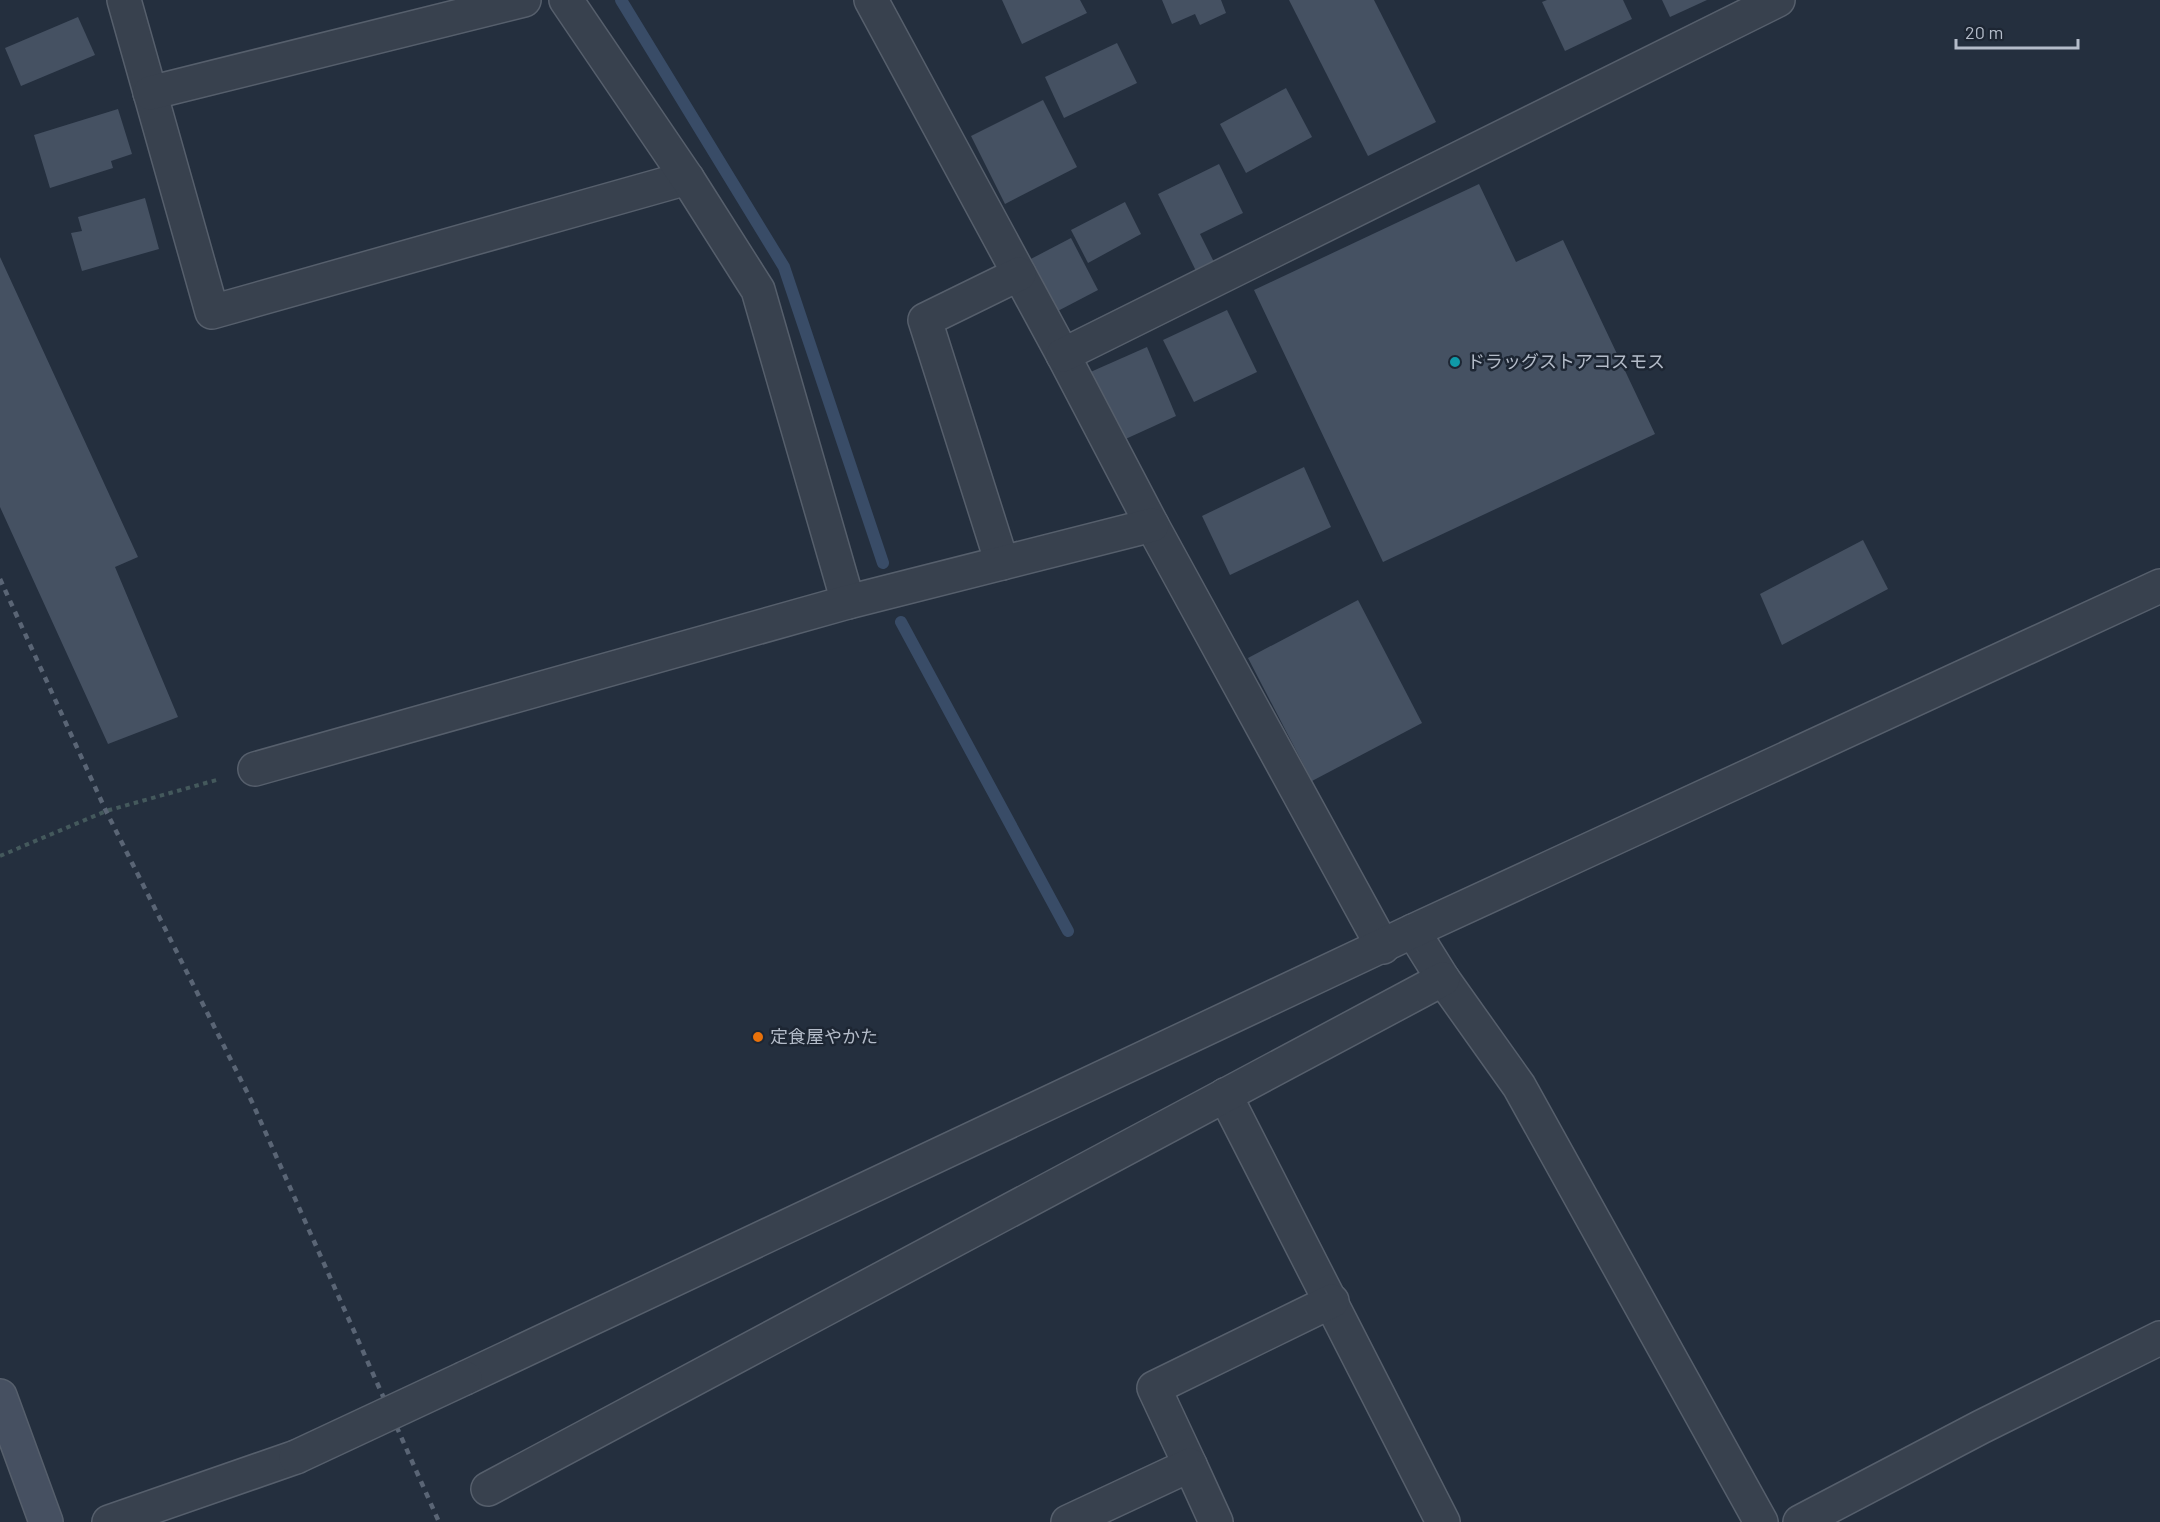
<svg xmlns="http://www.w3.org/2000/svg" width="2160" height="1522" viewBox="0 0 2160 1522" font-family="Barlow,'Noto Sans JP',sans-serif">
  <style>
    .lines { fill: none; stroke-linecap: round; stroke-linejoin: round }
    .stream { stroke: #394c67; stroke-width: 12 }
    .building { fill: #455162 }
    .minor-casing { stroke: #565f6c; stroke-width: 36 }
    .tertiary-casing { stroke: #565f6c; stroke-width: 36 }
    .secondary-casing { stroke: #565f6c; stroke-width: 36 }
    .path { stroke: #44595c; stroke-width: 4; stroke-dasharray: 4.5 4.5; stroke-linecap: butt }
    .minor { stroke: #38414e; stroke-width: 33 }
    .tertiary { stroke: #38414e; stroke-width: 33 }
    .secondary { stroke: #465061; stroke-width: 33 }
    .rail { stroke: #5a6575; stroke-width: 4.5; stroke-dasharray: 6 6; stroke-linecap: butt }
    .tertiary-bridge-casing { stroke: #565f6c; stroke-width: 36; stroke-linecap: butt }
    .tertiary-bridge { stroke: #38414e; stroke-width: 33 }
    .culture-dot { fill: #0f9aa8; stroke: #1d2633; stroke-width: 2 }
    .food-dot { fill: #e8710a; stroke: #1d2633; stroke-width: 2 }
    .labels { text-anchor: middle; stroke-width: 5; stroke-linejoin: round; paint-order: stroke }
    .poi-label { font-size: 18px; fill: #b4bcc9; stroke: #1d2633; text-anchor: start }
  </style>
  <rect width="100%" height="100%" fill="#242f3e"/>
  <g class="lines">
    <g class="stream">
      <polyline points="621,0 784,267 883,563"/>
      <polyline points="901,622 1068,931"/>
    </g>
  </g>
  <g class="building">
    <polygon points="1002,0 1080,0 1087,13 1022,44"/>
    <polygon points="1162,0 1221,0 1226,13 1200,25 1195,14 1172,24"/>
    <polygon points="1289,0 1374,0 1436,122 1368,156"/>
    <polygon points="1547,0 1623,0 1632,19 1565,51 1542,2"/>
    <polygon points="1662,0 1707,0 1670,17"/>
    <polygon points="78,17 95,55 21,86 5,48"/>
    <polygon points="1117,43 1137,83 1064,118 1045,77"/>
    <polygon points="1286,88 1312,137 1246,173 1220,124"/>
    <polygon points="1043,100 1077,167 1005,204 971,136"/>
    <polygon points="118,109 132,154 111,161 113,168 50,188 34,135"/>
    <polygon points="1219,164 1243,213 1200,234 1215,264 1197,273 1158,194"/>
    <polygon points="1479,184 1516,262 1563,240 1655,434 1383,562 1254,290"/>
    <polygon points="145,198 159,249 82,271 71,233 82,231 78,217"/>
    <polygon points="1125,202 1141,234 1088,263 1071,230"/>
    <polygon points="1071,238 1098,290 1054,313 1027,261"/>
    <polygon points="0,257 138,557 115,567 178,717 108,744 0,507"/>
    <polygon points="1227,310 1257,372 1194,402 1163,340"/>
    <polygon points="1147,347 1176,416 1119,442 1086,374"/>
    <polygon points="1304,467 1331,527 1230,575 1202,516"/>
    <polygon points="1863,540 1888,589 1782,645 1760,594"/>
    <polygon points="1358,600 1422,723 1312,781 1248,658"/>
  </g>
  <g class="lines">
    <g class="minor-casing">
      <g id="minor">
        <polyline points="124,0 212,312 687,178"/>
        <polyline points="566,0 687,178 758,290 848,602"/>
        <polyline points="871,0 1063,355 1152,525 1383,947"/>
        <polyline points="150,93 524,0"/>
        <polyline points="1063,355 1778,0"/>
        <polyline points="1002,563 925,320 1019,274"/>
        <polyline points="255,769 848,602 1152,525"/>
        <polyline points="1413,931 1443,979 1519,1086 1761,1522"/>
        <polyline points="1225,1095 1443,1522"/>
        <polyline points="1190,1465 1154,1388 1332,1301"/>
        <polyline points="488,1489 1443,979"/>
        <polyline points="1068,1522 1190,1465 1216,1522"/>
        <polyline points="1800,1522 1981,1427 2160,1338"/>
      </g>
    </g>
    <g class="tertiary-casing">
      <g id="tertiary">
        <polyline points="465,1378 1413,931 2160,586"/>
        <polyline points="109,1522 296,1457"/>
      </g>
    </g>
    <g class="secondary-casing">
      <polyline id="secondary" points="0,1396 46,1522"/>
    </g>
    <polyline class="path" points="0,856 106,811 220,779"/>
    <use href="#minor" class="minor"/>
    <use href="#tertiary" class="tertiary"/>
    <use href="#secondary" class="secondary"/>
    <polyline class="rail" points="0,579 106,811 252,1102 439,1522"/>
    <g class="tertiary-bridge-casing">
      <polyline id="tertiary-bridge" points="296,1457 465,1378"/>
    </g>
    <use href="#tertiary-bridge" class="tertiary-bridge"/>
  </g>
  <circle class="culture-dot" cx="1455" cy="362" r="6"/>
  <circle class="food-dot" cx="758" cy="1037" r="6"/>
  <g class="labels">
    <g class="poi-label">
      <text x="1467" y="368">ドラッグストアコスモス</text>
      <text x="770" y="1043">定食屋やかた</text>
    </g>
  </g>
  <path d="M1956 39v9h122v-9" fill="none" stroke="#b4bcc9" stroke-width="3"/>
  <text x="1965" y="39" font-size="18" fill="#b4bcc9" stroke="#1d2633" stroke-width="4.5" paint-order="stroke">20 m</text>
</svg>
